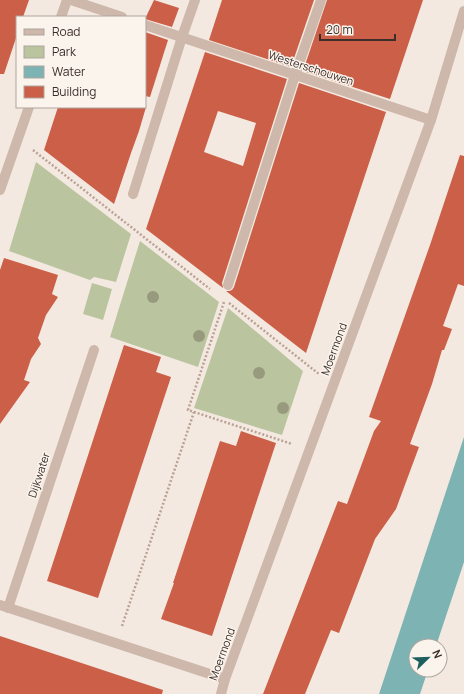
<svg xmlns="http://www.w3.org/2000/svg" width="464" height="694" viewBox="0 0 464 694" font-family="Manrope,sans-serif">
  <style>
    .green { fill: #bac59f }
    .water { fill: #7db3b2 }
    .building { fill: #cb5f47; fill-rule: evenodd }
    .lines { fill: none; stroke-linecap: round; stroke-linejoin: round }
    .path { stroke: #b9a295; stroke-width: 2.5; stroke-dasharray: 2 2; stroke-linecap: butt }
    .lane { stroke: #cdb8ab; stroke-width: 10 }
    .street { stroke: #cdb8ab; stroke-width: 10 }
    .tree { fill: #989a7e }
    .labels { text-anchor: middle; stroke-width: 3; stroke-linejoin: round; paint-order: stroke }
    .street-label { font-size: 11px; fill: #3b2e2a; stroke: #fbf4ed }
  </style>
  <rect width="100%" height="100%" fill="#f4e9e0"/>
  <g class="green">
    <polygon points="36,162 131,234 116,282 94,277 90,280 9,251"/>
    <polygon points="140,241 219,302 198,367 110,337"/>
    <polygon points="92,283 112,289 103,320 83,314"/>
    <polygon points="228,308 303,371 282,435 194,408"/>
  </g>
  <polygon class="water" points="464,437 464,562 436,646 416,646 416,670 428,670 420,694 379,694"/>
  <g class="building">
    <polygon points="0,0 29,0 23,17 17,17 17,35 4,74 0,74"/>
    <polygon points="154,0 179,8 172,27 145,19"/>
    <polygon points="222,0 314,0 291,67 209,40"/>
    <polygon points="327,0 423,0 390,99 303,71"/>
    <polygon points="145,32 168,40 150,97 145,96"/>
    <path d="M205,52L287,79L222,283L223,288L146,229ZM218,111L256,123L243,166L204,152Z"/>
    <polygon points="299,83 386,112 306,353 226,291 229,291 232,290 234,287"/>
    <polygon points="58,107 146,107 139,131 131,153 114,204 44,150"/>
    <polygon points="460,155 464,156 464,286 458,284 443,326 452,329 444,350 442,350 432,384 410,444 419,447 396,509 375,539 339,633 331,630 305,694 263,694 338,501 347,504 374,431 381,421 369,417 430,245"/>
    <polygon points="4,258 58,275 52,294 58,297 46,315 38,338 41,344 31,359 24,380 30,382 0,424 0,270"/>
    <polygon points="124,345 161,357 156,372 171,377 98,598 47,581"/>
    <polygon points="241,431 276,443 212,636 161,619 174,583 173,583 220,441 236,446"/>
    <polygon points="0,636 163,690 162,694 0,694"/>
  </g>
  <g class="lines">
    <g class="path">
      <polyline points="33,150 210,289"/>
      <polyline points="224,302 188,410 292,444"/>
      <polyline points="229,303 319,374"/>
      <polyline points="122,626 194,412"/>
    </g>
    <polyline class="lane" points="228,285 295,75 321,0"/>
    <g class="street">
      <polyline points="71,0 122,17"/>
      <polyline points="61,17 67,0"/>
      <polyline points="145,25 431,120"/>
      <polyline points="0,190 29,107"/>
      <polyline points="133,194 182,37 195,0"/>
      <polyline points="0,605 225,679"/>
      <polyline points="8,608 94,350"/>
      <polyline points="221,694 225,679 431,120 464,11"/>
    </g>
  </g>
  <g class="tree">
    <circle cx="153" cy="297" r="6"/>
    <circle cx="199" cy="336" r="6"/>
    <circle cx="259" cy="373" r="6"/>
    <circle cx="283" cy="408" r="6"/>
  </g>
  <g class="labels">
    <g class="street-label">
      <text transform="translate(311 68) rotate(18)" y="4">Westerschouwen</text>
      <text transform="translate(334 349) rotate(-70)" y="4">Moermond</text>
      <text transform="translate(39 475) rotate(-72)" y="4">Dijkwater</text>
      <text transform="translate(222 654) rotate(-70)" y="4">Moermond</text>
    </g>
  </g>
  <rect x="16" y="16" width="130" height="92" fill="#fbf4ed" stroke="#aea59f"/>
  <rect x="24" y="29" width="20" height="6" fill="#cdb8ab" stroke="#aea59f"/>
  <text x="52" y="36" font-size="12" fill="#3b2e2a">Road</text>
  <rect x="24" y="46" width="20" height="12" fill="#bac59f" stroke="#aea59f"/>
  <text x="52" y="56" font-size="12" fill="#3b2e2a">Park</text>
  <rect x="24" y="66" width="20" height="12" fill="#7db3b2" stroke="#aea59f"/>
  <text x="52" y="76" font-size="12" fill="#3b2e2a">Water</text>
  <rect x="24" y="86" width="20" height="12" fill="#cb5f47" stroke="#aea59f"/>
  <text x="52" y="96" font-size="12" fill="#3b2e2a">Building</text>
  <g transform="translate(428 658) rotate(67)"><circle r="19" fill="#fbf4ed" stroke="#aea59f"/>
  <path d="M0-3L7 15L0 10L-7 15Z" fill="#1d5e5f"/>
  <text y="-6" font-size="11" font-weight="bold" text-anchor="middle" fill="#3b2e2a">N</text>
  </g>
  <path d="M320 34v6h75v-6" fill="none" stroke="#3b2e2a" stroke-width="2"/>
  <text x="326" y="34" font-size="12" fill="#3b2e2a" stroke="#fbf4ed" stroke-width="3" paint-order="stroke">20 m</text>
</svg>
